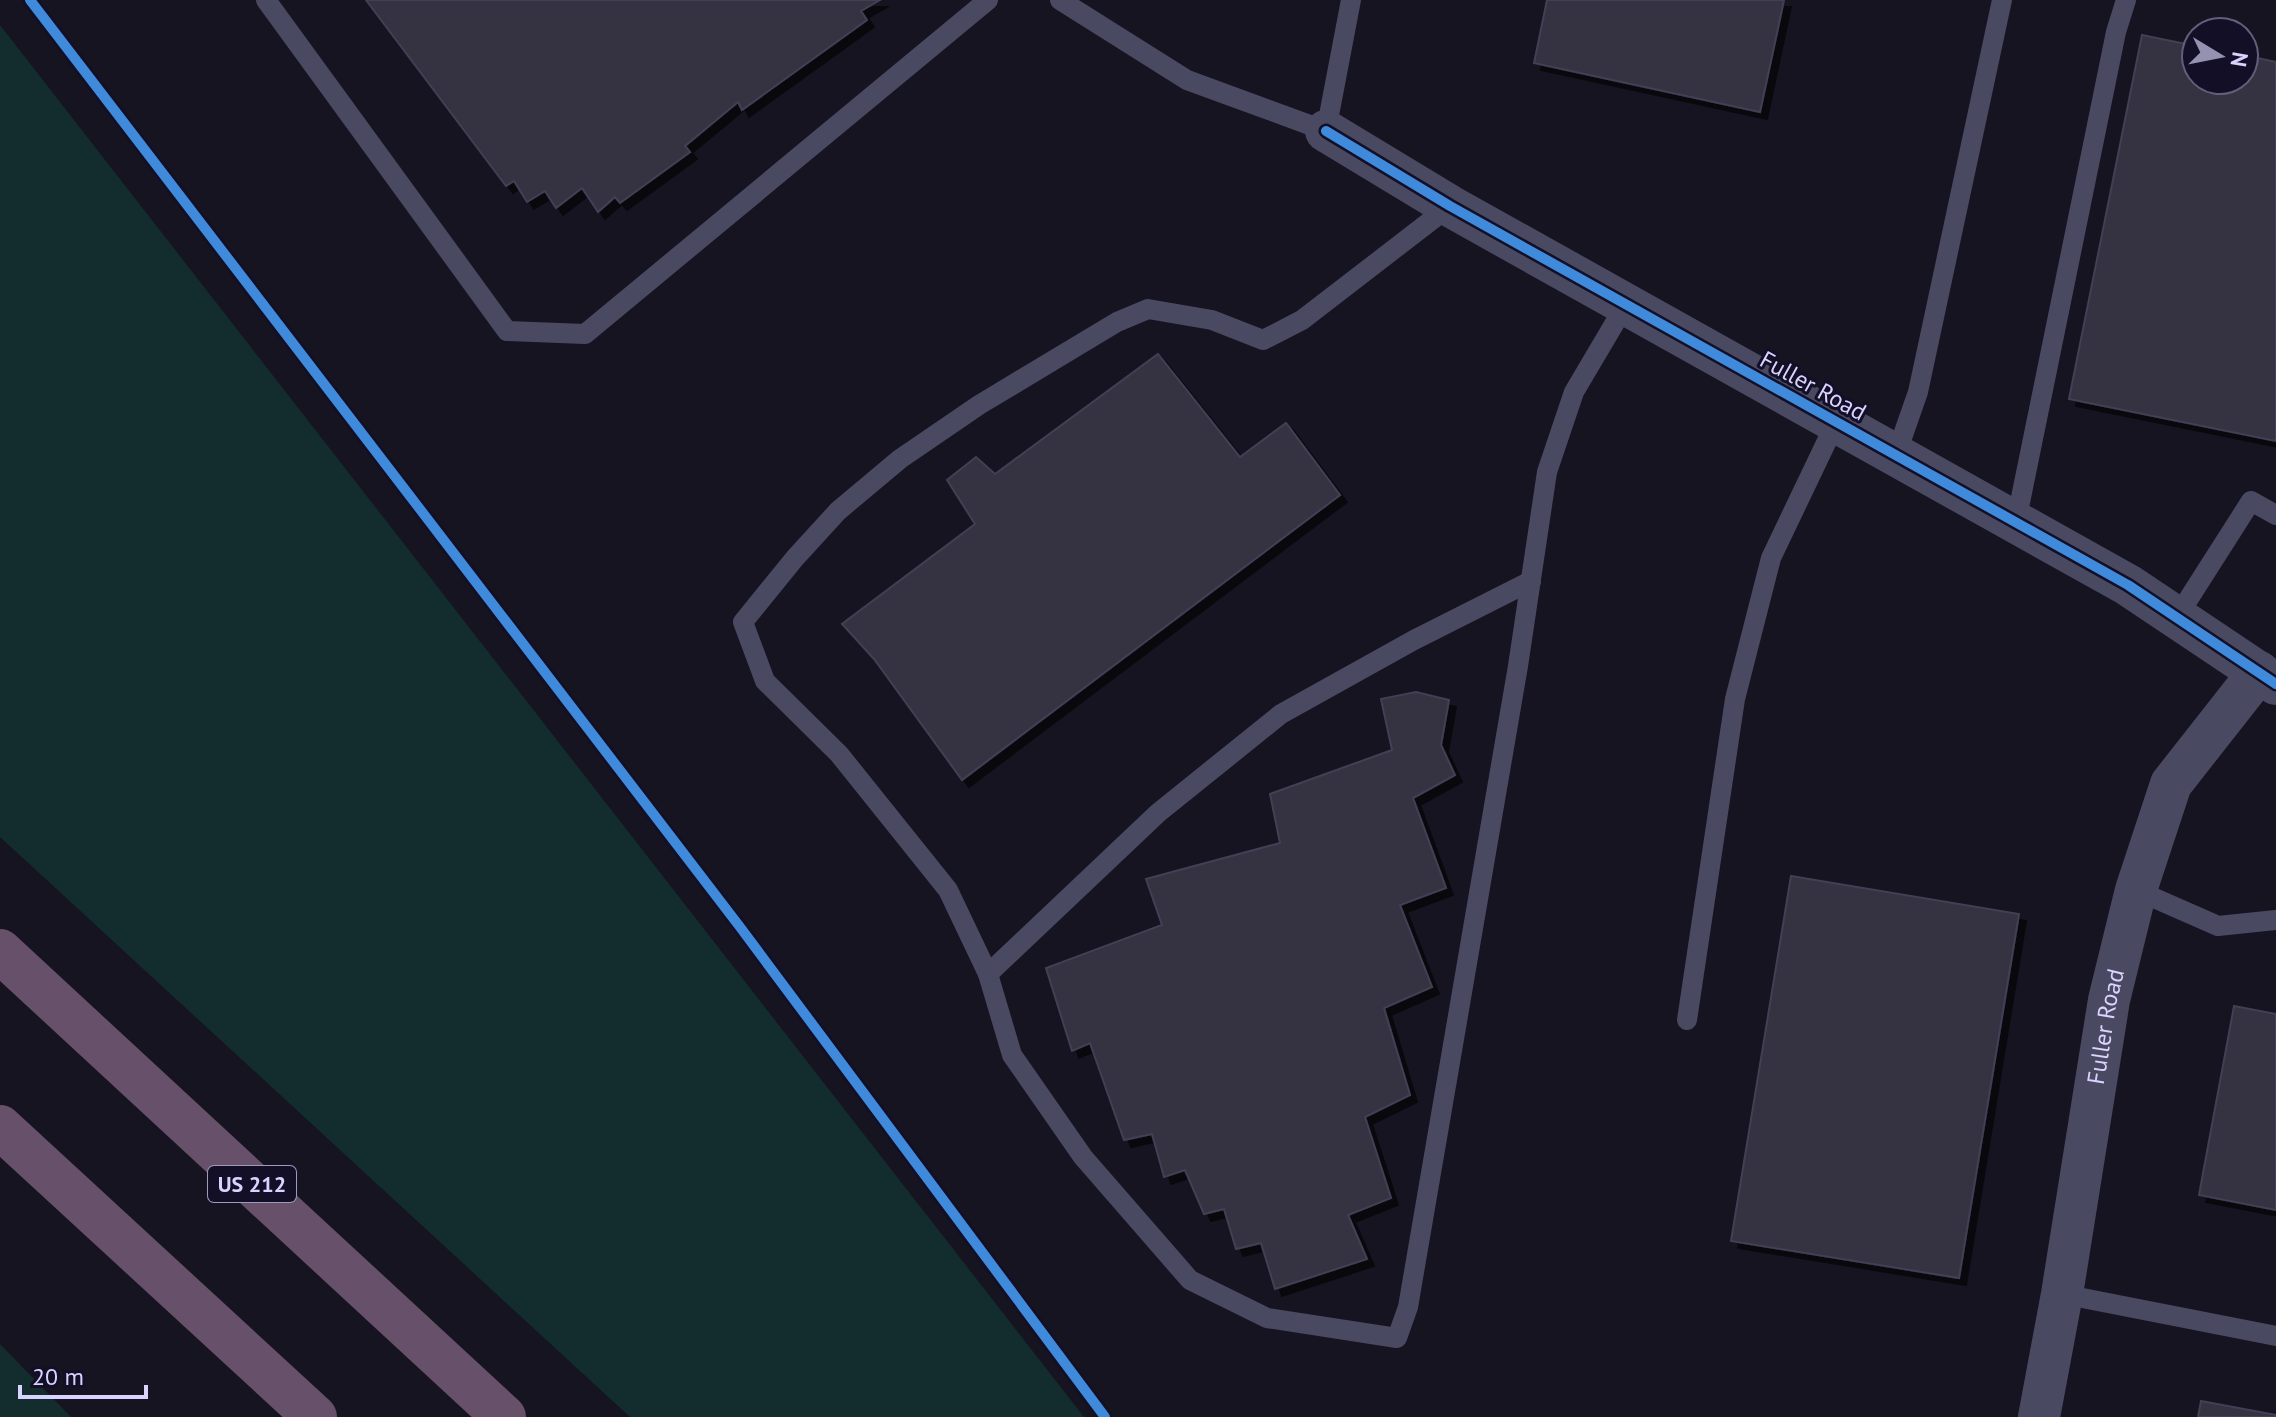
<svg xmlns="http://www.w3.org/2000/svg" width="2276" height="1417" viewBox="0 0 2276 1417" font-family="'PT Sans',sans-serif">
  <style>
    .green { fill: #132c2d }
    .building { fill: #343243; stroke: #433f54; stroke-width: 2; filter: url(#shadow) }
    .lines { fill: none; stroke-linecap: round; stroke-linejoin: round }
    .service { stroke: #4a4962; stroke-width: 20 }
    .minor { stroke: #4a4962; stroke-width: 42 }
    .motorway { stroke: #67516a; stroke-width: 44 }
    .cycleway-casing { stroke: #130f26; stroke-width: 15 }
    .cycleway { stroke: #408adc; stroke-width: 10 }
    .labels { text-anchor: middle; stroke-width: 6; stroke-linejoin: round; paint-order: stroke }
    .shield { fill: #130f26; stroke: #9e99be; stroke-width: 2 }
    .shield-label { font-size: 22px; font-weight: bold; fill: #d9d4ff }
    .street-label { font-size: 24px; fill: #d9d4ff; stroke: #130f26 }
  </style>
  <defs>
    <filter id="shadow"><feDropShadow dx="7" dy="7" stdDeviation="0" flood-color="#0009"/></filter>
  </defs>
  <rect width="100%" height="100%" fill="#161421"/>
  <g class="green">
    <polygon points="0,25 1084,1417 630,1417 0,837"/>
    <polygon points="0,1344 71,1417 0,1417"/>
  </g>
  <g class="building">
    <polygon points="366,0 880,0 861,11 867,20 742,110 738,102 685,146 690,152 620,203 615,197 598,212 582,188 556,208 545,191 527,202 514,181 506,186"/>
    <polygon points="1547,0 1784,0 1760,112 1534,63"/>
    <polygon points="2142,35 2196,46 2196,80 2244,80 2244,55 2276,62 2276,441 2069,399"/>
    <polygon points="1158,354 1240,457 1286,423 1340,495 962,780 874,659 842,624 975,524 947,480 976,457 995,474"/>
    <polygon points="1416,692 1449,700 1441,745 1455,775 1413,798 1446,888 1400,905 1432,987 1384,1008 1410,1095 1365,1117 1391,1198 1348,1215 1367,1259 1275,1289 1261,1243 1236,1249 1224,1209 1204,1214 1185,1170 1164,1177 1152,1134 1124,1140 1090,1043 1072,1051 1046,968 1162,925 1146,879 1280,843 1270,794 1392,750 1381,699"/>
    <polygon points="1791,876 2019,914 1959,1278 1731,1241"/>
    <polygon points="2234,1006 2276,1014 2276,1210 2199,1195"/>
    <polygon points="2201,1401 2276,1415 2276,1417 2198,1417"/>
  </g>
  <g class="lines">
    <g class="service">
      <polyline points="266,0 507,331 585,334 988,0"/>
      <polyline points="1060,0 1187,80 1326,131 1351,0"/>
      <polyline points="1450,206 1302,320 1263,340 1212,320 1148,309 1117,322 979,405 900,459 838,511 795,558 743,622 765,681 839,754 948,890 988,974 1012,1055 1083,1157 1190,1280 1267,1318 1397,1338 1408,1307 1518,666 1547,472 1574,392 1626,304"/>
      <polyline points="1896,455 1918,392 2002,0"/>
      <polyline points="2016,522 2116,32 2126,0"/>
      <polyline points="2177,617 2251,501 2276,515"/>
      <polyline points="2136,890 2218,926 2276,920"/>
      <polyline points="988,974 1158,813 1281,714 1414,640 1531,581"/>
      <polyline points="1687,1020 1735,699 1771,558 1836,422"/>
      <polyline points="2062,1294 2276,1336"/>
    </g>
    <g class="minor">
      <polyline points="1326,131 1450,206 2128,585 2276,684"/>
      <path id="s1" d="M2039,1417L2062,1294L2109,1000L2136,890L2171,784L2259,672"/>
    </g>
    <g class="motorway">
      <polyline points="0,951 504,1417"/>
      <polyline points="0,1127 315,1417"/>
    </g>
    <g class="cycleway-casing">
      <g id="cycleway">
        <polyline points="30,0 740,927 1105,1417"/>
        <polyline points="1326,131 1450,206 2128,585 2276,684"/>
      </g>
    </g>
    <use href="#cycleway" class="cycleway"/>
  </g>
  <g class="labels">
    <rect class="shield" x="208" y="1166" width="88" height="36" rx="6"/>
    <g class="shield-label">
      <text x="252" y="1192">US 212</text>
    </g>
    <g class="street-label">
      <text transform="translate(1813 386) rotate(29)" y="8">Fuller Road</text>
      <text dy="8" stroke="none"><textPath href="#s1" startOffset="396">Fuller Road</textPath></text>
    </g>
  </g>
  <g transform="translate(2220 56) rotate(100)"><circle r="38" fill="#130f26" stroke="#625e7d" stroke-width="2"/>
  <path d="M0-6L14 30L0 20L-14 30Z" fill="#9591b1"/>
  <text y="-12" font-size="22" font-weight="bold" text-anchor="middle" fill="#d9d4ff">N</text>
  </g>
  <path d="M20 1385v12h126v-12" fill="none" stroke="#d9d4ff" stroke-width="4"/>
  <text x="32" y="1385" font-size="24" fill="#d9d4ff" stroke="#130f26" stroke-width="6" paint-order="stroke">20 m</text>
</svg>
